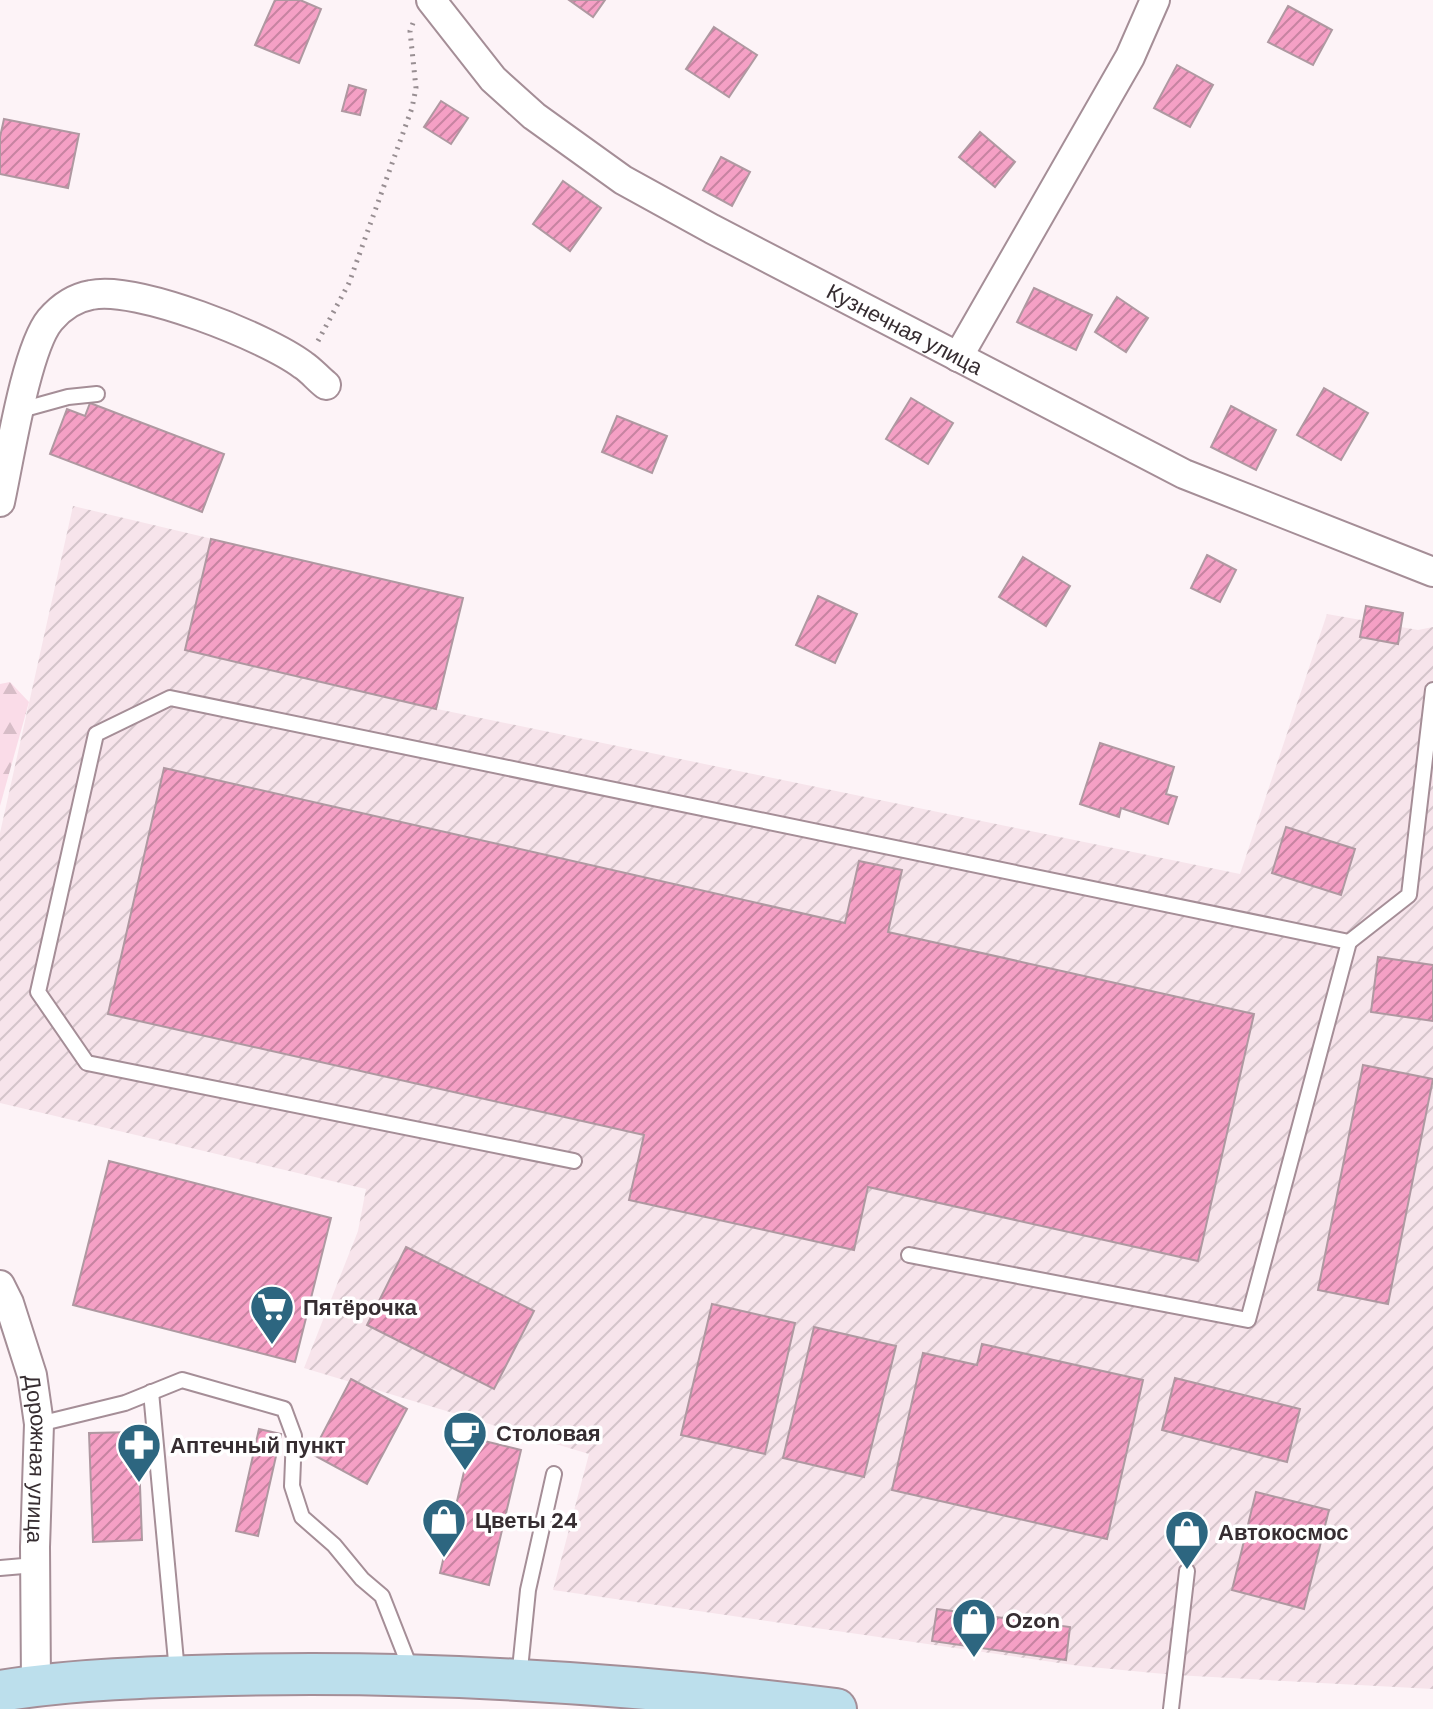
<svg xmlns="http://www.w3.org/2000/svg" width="1433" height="1709" viewBox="0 0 1433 1709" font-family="'DM Sans',sans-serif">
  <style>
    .industrial { fill: url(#industrial-furrows) }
    .forest { fill: url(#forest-firs) }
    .building { fill: url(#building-hatch); stroke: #af98a1; stroke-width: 2 }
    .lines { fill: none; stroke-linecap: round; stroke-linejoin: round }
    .lane-casing { stroke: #a58e97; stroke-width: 18 }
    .street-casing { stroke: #a58e97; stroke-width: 32 }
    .secondary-casing { stroke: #a58e97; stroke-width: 44 }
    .path { stroke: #988e92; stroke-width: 5; stroke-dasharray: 2 6; stroke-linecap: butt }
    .lane { stroke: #fff; stroke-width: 14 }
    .street { stroke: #fff; stroke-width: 28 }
    .secondary { stroke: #bcdfec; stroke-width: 40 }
    .labels { text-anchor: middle; stroke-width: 7; stroke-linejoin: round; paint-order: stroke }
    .street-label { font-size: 22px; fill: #362d31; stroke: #fff }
    .poi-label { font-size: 22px; font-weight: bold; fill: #362d31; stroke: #fff; text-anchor: start }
  </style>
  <defs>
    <pattern id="industrial-furrows" width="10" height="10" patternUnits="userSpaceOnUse" patternTransform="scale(2)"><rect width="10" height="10" fill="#f7e4eb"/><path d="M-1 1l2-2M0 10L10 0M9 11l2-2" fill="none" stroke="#d4c4ca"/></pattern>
    <pattern id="forest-firs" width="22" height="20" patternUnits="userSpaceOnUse" patternTransform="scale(2)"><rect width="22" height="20" fill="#fadce8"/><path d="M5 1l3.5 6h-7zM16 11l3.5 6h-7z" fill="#d7bdc7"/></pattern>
    <pattern id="building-hatch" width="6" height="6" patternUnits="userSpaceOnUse" patternTransform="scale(2)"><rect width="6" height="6" fill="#f5a0c5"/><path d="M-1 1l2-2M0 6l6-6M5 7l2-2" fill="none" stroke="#c783a1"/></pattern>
  </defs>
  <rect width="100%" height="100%" fill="#fdf3f7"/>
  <polygon class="industrial" points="73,506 463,598 437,709 1240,874 1327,614 1418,630 1433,627 1433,1689 1175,1675 1080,1666 553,1590 589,1454 304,1368 358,1231 366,1189 0,1103 0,833"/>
  <polygon class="forest" points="10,682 29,702 0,806 0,684"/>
  <g class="building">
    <polygon points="275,0 300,0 321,9 299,63 255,45"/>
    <polygon points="569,0 605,0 593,17"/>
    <polygon points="1288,6 1332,30 1313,65 1268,42"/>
    <polygon points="714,27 757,55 729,97 686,69"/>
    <polygon points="1177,65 1213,85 1190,127 1154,108"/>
    <polygon points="349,85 366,90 360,115 342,111"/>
    <polygon points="441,101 468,118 451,144 424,127"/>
    <polygon points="4,119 79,134 68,188 0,174 0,137"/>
    <polygon points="980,132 1015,162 995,187 959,157"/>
    <polygon points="721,157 750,172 732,206 703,190"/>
    <polygon points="563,181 601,208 570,251 533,224"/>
    <polygon points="1034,288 1092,315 1076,350 1017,322"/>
    <polygon points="1117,297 1148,318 1126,352 1095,332"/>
    <polygon points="1324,388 1368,413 1341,460 1297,435"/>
    <polygon points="911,398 953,423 928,464 886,439"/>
    <polygon points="90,403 224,454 202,512 50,454 67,409 85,416"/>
    <polygon points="1231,406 1276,430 1256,470 1211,447"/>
    <polygon points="617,416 667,436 652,473 602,452"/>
    <polygon points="211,539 463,598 436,709 185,650"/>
    <polygon points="1207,555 1236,570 1220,602 1191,588"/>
    <polygon points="1023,557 1070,586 1046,626 999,597"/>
    <polygon points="818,596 857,614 835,663 796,645"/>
    <polygon points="1366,606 1403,613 1398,644 1360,637"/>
    <polygon points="1100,743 1174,767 1166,794 1177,797 1168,824 1121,808 1119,817 1080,804"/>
    <polygon points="164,768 845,923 859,861 902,870 888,932 1254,1014 1198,1261 868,1187 854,1250 629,1200 644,1135 108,1014"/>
    <polygon points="1286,827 1355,849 1341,895 1272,873"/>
    <polygon points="1378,957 1433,965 1433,1021 1371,1012"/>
    <polygon points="1363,1065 1433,1079 1388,1304 1318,1290"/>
    <polygon points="109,1161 331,1218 295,1362 73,1305"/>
    <polygon points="406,1247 534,1311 494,1389 367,1325"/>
    <polygon points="712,1304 795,1323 765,1454 681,1435"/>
    <polygon points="814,1327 896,1346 864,1477 783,1458"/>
    <polygon points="982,1344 1143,1380 1107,1539 892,1490 923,1353 977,1365"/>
    <polygon points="1175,1378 1300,1409 1287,1462 1162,1430"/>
    <polygon points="351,1379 407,1409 367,1484 312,1454"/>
    <polygon points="259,1429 281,1434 258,1536 236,1531"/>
    <polygon points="138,1432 142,1540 93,1542 89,1433"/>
    <polygon points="472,1438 521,1450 489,1585 440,1573"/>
    <polygon points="1256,1492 1329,1510 1304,1609 1232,1590"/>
    <polygon points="937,1609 1070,1627 1066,1660 932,1641"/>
  </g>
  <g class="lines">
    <g class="lane-casing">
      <g id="lane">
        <polyline points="21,410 68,397 97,394"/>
        <polyline points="574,1161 87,1063 38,992 96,734 170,698 1349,942 1409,895 1433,690"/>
        <polyline points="909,1255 1248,1320 1349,942"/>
        <polyline points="151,1392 177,1672"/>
        <polyline points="39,1424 125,1403 182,1380 284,1409 294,1436 292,1486 302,1517 334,1545 362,1579 382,1596 411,1670"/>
        <polyline points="0,1568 35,1565"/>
        <polyline points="519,1679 528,1590 554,1474"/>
        <polyline points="1171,1709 1187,1571"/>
      </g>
    </g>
    <g class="street-casing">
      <g id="street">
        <path id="s1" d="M431,0L493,79L534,116L623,180L712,229L1184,474L1433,572"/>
        <polyline points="958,357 1130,57 1155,0"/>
        <path d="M0,502C9,461 26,349 50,320C61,307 74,298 91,295C135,285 266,337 303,365C311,370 318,379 326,385"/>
        <path id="s2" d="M0,1285L9,1303L32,1375L39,1424L35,1547L36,1685"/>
      </g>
    </g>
    <g class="secondary-casing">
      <path id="secondary" d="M0,1691C75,1679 154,1677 230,1675C432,1670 635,1684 836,1709"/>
    </g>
    <polyline class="path" points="318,341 349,283 412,108 416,88 410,31 413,23"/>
    <use href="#lane" class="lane"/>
    <use href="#street" class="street"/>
    <use href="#secondary" class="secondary"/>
  </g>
  <defs>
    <g id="supermarket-pin" transform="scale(2.3)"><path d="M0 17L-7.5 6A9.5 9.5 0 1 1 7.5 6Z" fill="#2d6680" stroke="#fff"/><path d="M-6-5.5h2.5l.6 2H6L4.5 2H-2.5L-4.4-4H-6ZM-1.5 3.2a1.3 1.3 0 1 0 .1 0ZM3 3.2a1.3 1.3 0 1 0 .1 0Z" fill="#fff"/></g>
    <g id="cafe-pin" transform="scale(2.3)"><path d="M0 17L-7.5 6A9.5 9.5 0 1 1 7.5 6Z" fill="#2d6680" stroke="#fff"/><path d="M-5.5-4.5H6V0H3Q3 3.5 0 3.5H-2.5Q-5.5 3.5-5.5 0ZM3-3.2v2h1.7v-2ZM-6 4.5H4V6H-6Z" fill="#fff"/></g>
    <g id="pharmacy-pin" transform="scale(2.3)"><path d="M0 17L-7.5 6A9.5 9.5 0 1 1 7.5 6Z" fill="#2d6680" stroke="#fff"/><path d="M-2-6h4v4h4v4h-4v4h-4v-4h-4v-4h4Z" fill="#fff"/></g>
    <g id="shop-pin" transform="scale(2.3)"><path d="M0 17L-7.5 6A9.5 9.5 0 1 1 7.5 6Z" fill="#2d6680" stroke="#fff"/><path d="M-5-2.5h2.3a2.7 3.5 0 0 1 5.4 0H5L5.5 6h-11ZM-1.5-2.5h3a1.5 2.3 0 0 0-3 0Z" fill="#fff"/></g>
  </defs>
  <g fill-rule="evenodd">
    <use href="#supermarket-pin" x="272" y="1307"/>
    <use href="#cafe-pin" x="465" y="1433"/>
    <use href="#pharmacy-pin" x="139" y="1445"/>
    <use href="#shop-pin" x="444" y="1520"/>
    <use href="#shop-pin" x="1187" y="1532"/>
    <use href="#shop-pin" x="974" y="1620"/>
  </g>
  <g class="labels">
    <g class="street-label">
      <text dy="8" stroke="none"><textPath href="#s1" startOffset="584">Кузнечная улица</textPath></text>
      <text dy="8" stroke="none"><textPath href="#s2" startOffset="180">Дорожная улица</textPath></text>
    </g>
    <g class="poi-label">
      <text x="303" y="1315">Пятёрочка</text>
      <text x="496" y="1441">Столовая</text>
      <text x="170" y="1453">Аптечный пункт</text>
      <text x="475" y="1528">Цветы 24</text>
      <text x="1218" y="1540">Автокосмос</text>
      <text x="1005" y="1628">Ozon</text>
    </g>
  </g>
</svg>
